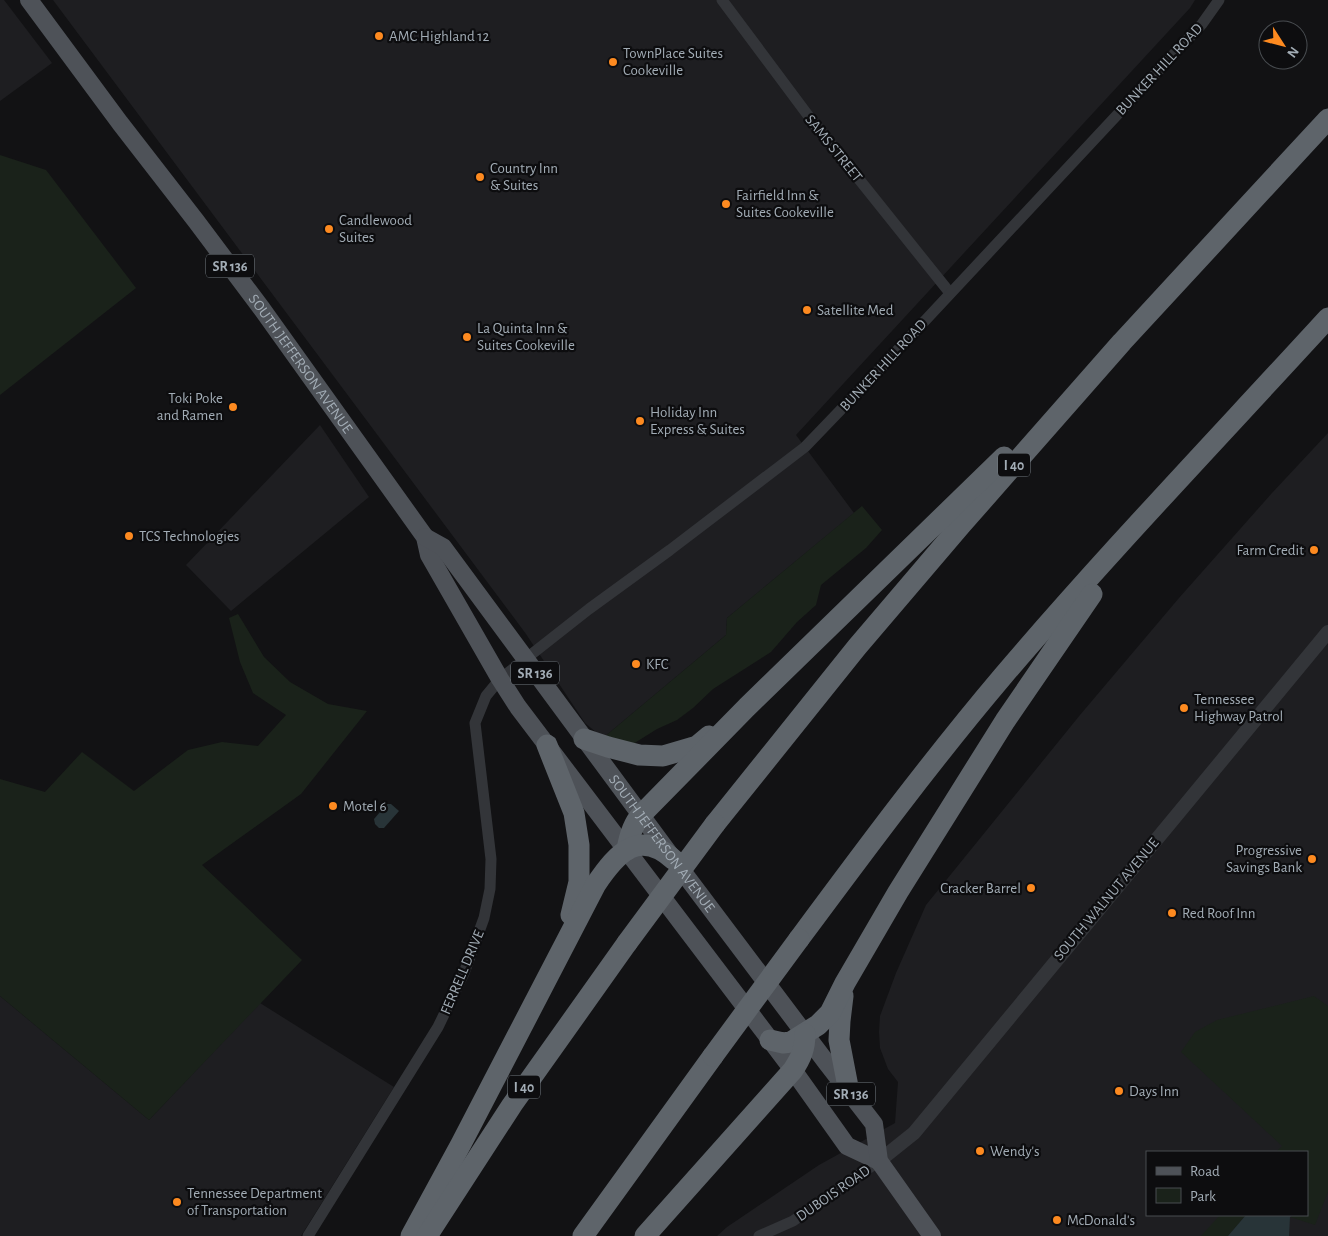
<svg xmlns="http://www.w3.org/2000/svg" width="1328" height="1236" viewBox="0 0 1328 1236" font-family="'Alegreya Sans',sans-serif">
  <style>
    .built { fill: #1e1e21; fill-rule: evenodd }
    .green { fill: #1a221a }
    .water { fill: #283438 }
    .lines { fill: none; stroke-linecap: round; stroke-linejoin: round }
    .minor { stroke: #333539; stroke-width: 11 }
    .tertiary { stroke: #333539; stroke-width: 14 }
    .primary { stroke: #4e5258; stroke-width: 18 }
    .motorway { stroke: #5e646a; stroke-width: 21 }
    .motorway-bridge { stroke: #5e646a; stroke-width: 21 }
    .poi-dot { fill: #fd8a20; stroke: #0d0d0f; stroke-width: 2 }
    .labels { text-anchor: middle; stroke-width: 4.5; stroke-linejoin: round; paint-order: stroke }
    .shield { fill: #0d0d0f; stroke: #757c83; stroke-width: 1 }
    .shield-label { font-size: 14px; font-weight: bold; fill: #a2acb5 }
    .poi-label { font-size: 15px; fill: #a2acb5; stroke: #0d0d0f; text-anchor: start }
    .street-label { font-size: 15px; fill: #a2acb5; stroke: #0d0d0f }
  </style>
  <rect width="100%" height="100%" fill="#121214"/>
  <g class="built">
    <polygon points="0,0 4,0 52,63 0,101"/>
    <polygon points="53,0 1195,0 1190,8 796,435 854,513 727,618 726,635 603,738 585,723 526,634"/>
    <polygon points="320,425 369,497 231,611 186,565"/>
    <path d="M1328,433V1236H717L727,1227L819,1165L895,1123L898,1082L888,1069L880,1048L879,1032L880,1016L896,973L926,905L1080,715L1179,598L1272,493ZM1147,1152H1307V1215H1147Z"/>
    <polygon points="0,996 149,1120 260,1003 394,1087 301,1236 0,1236"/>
  </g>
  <g class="green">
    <polygon points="0,155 46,170 136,288 0,395"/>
    <polygon points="862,506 882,530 866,548 821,585 816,605 797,622 771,652 713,689 693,708 677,720 657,729 633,744 603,738 726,635 727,618"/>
    <polygon points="238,614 264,657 290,682 328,704 367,711 301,794 202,865 302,960 149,1120 0,996 0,779 45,792 82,752 134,791 188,750 222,742 258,746 286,715 253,693 240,662 229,618"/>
    <polygon points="1314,996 1328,1006 1328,1192 1315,1225 1290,1217 1292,1215 1307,1215 1307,1152 1276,1152 1282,1146 1181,1052 1195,1032 1217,1020"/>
    <polygon points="1220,1215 1246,1215 1228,1236 1201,1236"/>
  </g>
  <g class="water">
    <polygon points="387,804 391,804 399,811 384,828 379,828 375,824 374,819"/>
    <polygon points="1246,1215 1292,1215 1290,1217 1289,1236 1228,1236"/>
  </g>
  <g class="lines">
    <g class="minor">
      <polyline points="722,0 810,118 950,293"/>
      <polyline points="308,1236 438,1027 464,973 484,918 490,889 491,859 475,723 486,696 500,679 589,609 670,550 805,447 878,371 1202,24 1219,0"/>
      <polyline points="759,1236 793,1221 879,1161"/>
    </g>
    <polyline class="tertiary" points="879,1161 914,1133 1328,632"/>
    <g class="primary">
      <path id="s1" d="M29,0L120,123L196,221L262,309L425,537L429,555L500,679L518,707L793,1070L847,1146L879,1161"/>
      <path id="s2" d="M425,537L443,547L674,860L826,1062L874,1124L879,1161L932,1236"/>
    </g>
    <g class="motorway">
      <polyline points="584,739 608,747 639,755 663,756 697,746 709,736"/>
      <polyline points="547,745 574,813 579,845 579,882 571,915"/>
      <polyline points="715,824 857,647 961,525 1122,342 1328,119"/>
      <path d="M627,850C629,837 632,825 641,815L747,707L1004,457"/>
      <path d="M799,939C865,850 931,761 1003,676C1107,554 1219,437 1328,318"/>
      <polyline points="843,996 840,1021 839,1040 849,1092"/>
      <polyline points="770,1040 783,1043 791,1042 818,1025 830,1013 845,983 898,892 1005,721 1092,594"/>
      <path d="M411,1236L461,1144L596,884C617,853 639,828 674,860"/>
      <polyline points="427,1236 512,1105 627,943"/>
      <polyline points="583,1236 713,1056"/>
      <path d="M645,1236L793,1070C801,1058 805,1049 805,1034"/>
    </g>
    <g class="motorway-bridge">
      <polyline points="627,943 715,824"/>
      <polyline points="713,1056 799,939"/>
    </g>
  </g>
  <g class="poi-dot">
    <circle cx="379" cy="36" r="5"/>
    <circle cx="613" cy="62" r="5"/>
    <circle cx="480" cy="177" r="5"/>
    <circle cx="726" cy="204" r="5"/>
    <circle cx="329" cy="229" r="5"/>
    <circle cx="807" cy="310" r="5"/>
    <circle cx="467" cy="337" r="5"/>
    <circle cx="233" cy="407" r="5"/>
    <circle cx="640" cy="421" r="5"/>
    <circle cx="129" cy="536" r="5"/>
    <circle cx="1314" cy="550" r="5"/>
    <circle cx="636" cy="664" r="5"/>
    <circle cx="1184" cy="708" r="5"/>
    <circle cx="333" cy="806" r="5"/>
    <circle cx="1312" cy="859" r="5"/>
    <circle cx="1031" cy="888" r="5"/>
    <circle cx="1172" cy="913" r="5"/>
    <circle cx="1119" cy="1091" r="5"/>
    <circle cx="980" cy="1151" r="5"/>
    <circle cx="177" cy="1202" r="5"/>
    <circle cx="1057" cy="1220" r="5"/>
  </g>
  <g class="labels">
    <g class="shield">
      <rect x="206" y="254.5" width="48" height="23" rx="4"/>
      <rect x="998" y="453.5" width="32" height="23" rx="4"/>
      <rect x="511" y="661.5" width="48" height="23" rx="4"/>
      <rect x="508" y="1075.5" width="32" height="23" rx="4"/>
      <rect x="827" y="1082.5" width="48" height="23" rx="4"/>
    </g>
    <g class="shield-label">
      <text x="230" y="271">SR 136</text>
      <text x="1014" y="470">I 40</text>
      <text x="535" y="678">SR 136</text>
      <text x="524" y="1092">I 40</text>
      <text x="851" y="1099">SR 136</text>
    </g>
    <g class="poi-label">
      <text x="389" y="41">AMC Highland 12</text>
      <text x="623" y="58">TownPlace Suites<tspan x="623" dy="17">Cookeville</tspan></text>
      <text x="490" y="173">Country Inn<tspan x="490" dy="17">&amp; Suites</tspan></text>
      <text x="736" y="200">Fairfield Inn &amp;<tspan x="736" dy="17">Suites Cookeville</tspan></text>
      <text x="339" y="225">Candlewood<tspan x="339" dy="17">Suites</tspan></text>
      <text x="817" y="315">Satellite Med</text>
      <text x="477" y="333">La Quinta Inn &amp;<tspan x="477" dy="17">Suites Cookeville</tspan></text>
      <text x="223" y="403" text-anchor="end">Toki Poke<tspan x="223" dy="17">and Ramen</tspan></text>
      <text x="650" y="417">Holiday Inn<tspan x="650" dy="17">Express &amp; Suites</tspan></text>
      <text x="139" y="541">TCS Technologies</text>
      <text x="1304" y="555" text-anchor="end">Farm Credit</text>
      <text x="646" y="669">KFC</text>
      <text x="1194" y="704">Tennessee<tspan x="1194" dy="17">Highway Patrol</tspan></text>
      <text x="343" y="811">Motel 6</text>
      <text x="1302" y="855" text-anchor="end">Progressive<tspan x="1302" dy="17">Savings Bank</tspan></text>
      <text x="1021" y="893" text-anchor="end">Cracker Barrel</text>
      <text x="1182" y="918">Red Roof Inn</text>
      <text x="1129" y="1096">Days Inn</text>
      <text x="990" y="1156">Wendy's</text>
      <text x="187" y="1198">Tennessee Department<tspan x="187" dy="17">of Transportation</tspan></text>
      <text x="1067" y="1225">McDonald's</text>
    </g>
    <g class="street-label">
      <text transform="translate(1159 69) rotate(-47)" y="5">BUNKER HILL ROAD</text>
      <text transform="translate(834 148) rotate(51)" y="5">SAMS STREET</text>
      <text dy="5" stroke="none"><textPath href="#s1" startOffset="454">SOUTH JEFFERSON AVENUE</textPath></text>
      <text transform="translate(883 365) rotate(-47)" y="5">BUNKER HILL ROAD</text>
      <text dy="5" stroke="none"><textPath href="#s2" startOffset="389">SOUTH JEFFERSON AVENUE</textPath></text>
      <text transform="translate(1106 899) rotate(-50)" y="5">SOUTH WALNUT AVENUE</text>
      <text transform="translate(462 972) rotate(-67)" y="5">FERRELL DRIVE</text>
      <text transform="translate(833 1193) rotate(-35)" y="5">DUBOIS ROAD</text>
    </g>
  </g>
  <rect x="1146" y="1151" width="162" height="65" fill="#0d0d0f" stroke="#494d51"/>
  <rect x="1156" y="1167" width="25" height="8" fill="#4e5258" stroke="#494d51"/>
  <text x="1190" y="1176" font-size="15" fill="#a2acb5">Road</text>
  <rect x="1156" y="1188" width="25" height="15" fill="#1a221a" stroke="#494d51"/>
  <text x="1190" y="1201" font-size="15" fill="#a2acb5">Park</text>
  <g transform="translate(1283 45) rotate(126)"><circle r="24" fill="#0d0d0f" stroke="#494d51"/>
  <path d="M0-4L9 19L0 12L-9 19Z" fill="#fd8a20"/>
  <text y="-8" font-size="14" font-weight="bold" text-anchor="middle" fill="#a2acb5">N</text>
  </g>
</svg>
